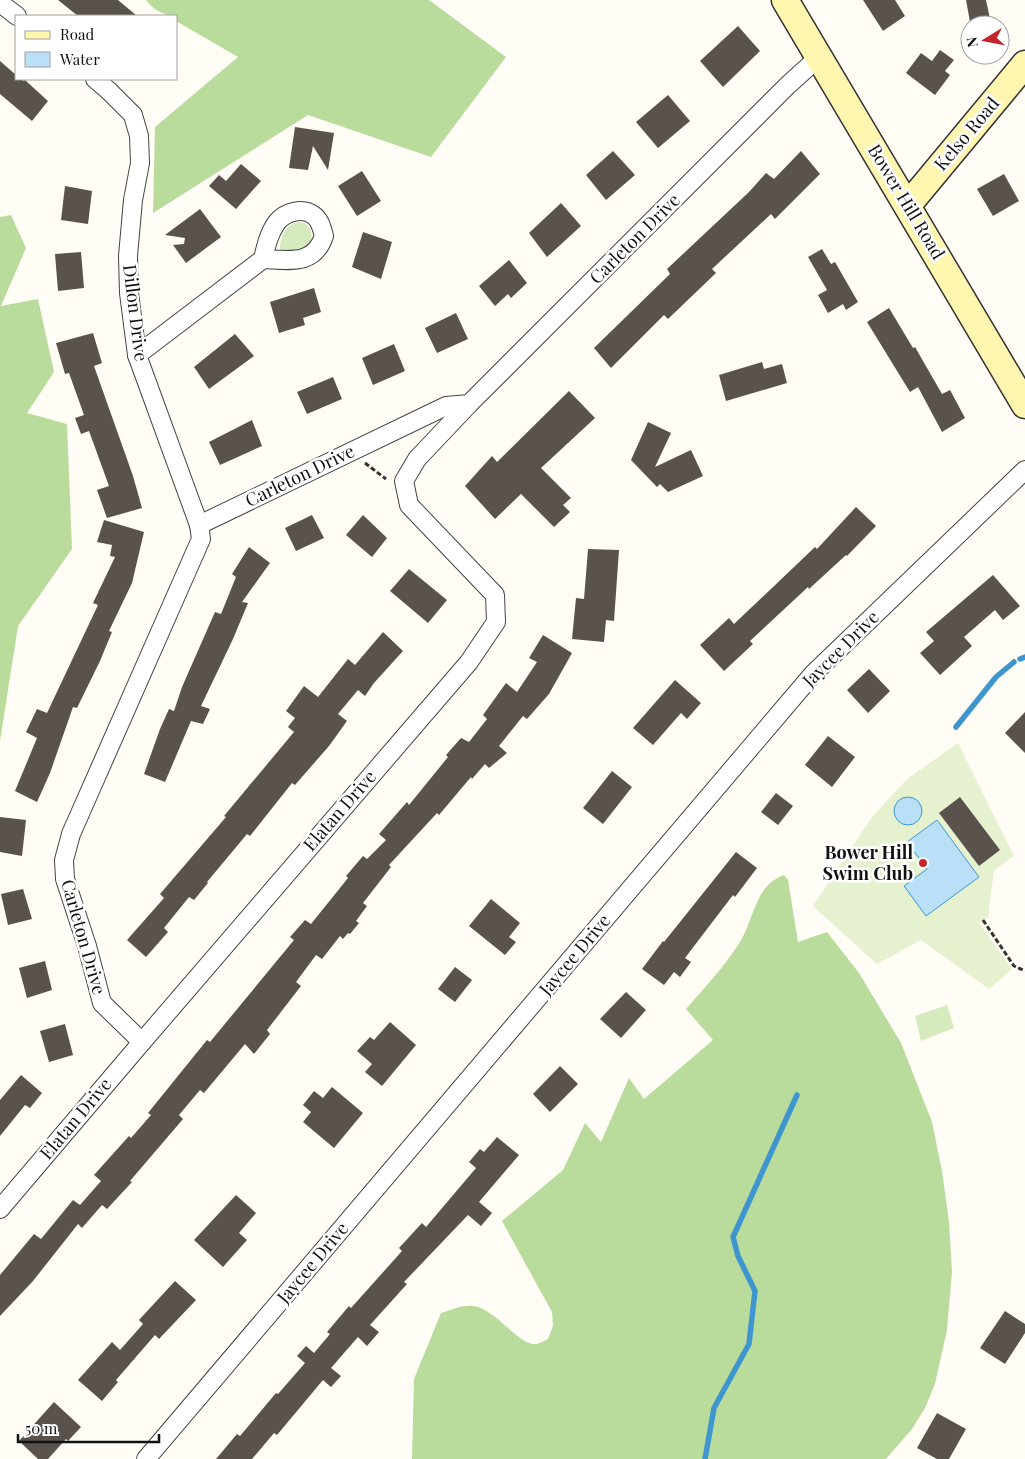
<svg xmlns="http://www.w3.org/2000/svg" width="1025" height="1459" viewBox="0 0 1025 1459" font-family="'Playfair Display',serif">
  <style>
    .green { fill: #d5ebbd }
    .forest { fill: #b9dc9c }
    .pitch { fill: #e6f2cf }
    .water { fill: #b9e0f7; stroke: #3f96cf }
    .lines { fill: none; stroke-linecap: round; stroke-linejoin: round }
    .stream { stroke: #3f96cf; stroke-width: 5.5 }
    .building { fill: #5a524d }
    .street-casing { stroke: #444; stroke-width: 20 }
    .secondary-casing { stroke: #333; stroke-width: 29 }
    .path { stroke: #333; stroke-width: 3; stroke-dasharray: 5 2.5; stroke-linecap: butt }
    .street { stroke: #fff; stroke-width: 18 }
    .secondary { stroke: #fff6b0; stroke-width: 26 }
    .poi-dot { fill: #c4262e; stroke: #fff; stroke-width: 2 }
    .labels { text-anchor: middle; stroke-width: 5; stroke-linejoin: round; paint-order: stroke }
    .street-label { font-size: 18px; fill: #111; stroke: #fff }
    .poi-label { font-size: 18px; font-weight: bold; fill: #111; stroke: #fff; text-anchor: end }
  </style>
  <rect width="100%" height="100%" fill="#fffdf5"/>
  <g class="green">
    <path d="M299,222C310,224 313,232 311,242L303,250L283,251L280,249C280,236 286,224 299,222Z"/>
    <polygon points="947,1005 954,1028 921,1041 915,1016"/>
  </g>
  <g class="forest">
    <path d="M146,0H429L506,57L431,157L308,115L153,213L155,127L238,57L176,21V16C165,16 153,10 146,0Z"/>
    <polygon points="11,215 26,248 1,306 38,299 54,372 27,413 67,424 72,549 18,626 0,741 0,217"/>
    <path d="M784,875L788,880L798,942L827,932L859,973L901,1043L932,1122L942,1171L949,1222L952,1272L947,1330L935,1384L925,1408L912,1429L886,1459H412L414,1379L441,1313C449,1311 458,1306 467,1306C494,1303 517,1347 537,1344C540,1343 544,1341 548,1339L553,1326L552,1312L502,1221L563,1170L585,1123L601,1142L629,1078L644,1099L713,1040L686,1009C705,987 725,966 740,942C754,919 755,885 784,875Z"/>
  </g>
  <polygon class="pitch" points="958,743 1014,856 994,870 988,917 979,923 1012,969 989,989 921,940 877,964 813,906 872,817 907,779"/>
  <g class="water">
    <circle cx="908" cy="811" r="14"/>
    <polygon points="937,820 979,877 926,916 904,886 927,869 907,842"/>
  </g>
  <g class="lines">
    <g class="stream">
      <polyline points="1020,659 1025,657"/>
      <polyline points="956,727 996,677 1014,662"/>
      <polyline points="705,1459 714,1408 749,1344 755,1291 738,1256 733,1237 797,1095"/>
    </g>
  </g>
  <g class="building">
    <polygon points="58,0 118,0 137,16 78,16"/>
    <polygon points="863,0 895,0 905,16 883,31"/>
    <polygon points="966,0 986,0 990,19 970,22"/>
    <polygon points="738,26 760,51 723,87 700,61"/>
    <polygon points="940,50 954,60 945,71 950,75 935,95 906,73 921,53 932,61"/>
    <polygon points="0,61 16,75 16,79 21,79 24,81 25,80 48,101 32,121 0,94"/>
    <polygon points="668,95 690,121 658,148 636,122"/>
    <polygon points="295,127 334,133 328,170 313,146 308,170 289,168"/>
    <polygon points="613,151 635,175 606,200 586,175"/>
    <polygon points="801,151 820,174 775,219 771,214 712,269 716,273 668,319 664,315 611,368 594,348 670,274 667,269 749,192 766,173 774,179"/>
    <polygon points="241,164 261,181 236,209 209,186 219,175 226,181"/>
    <polygon points="362,171 381,201 357,216 338,186"/>
    <polygon points="1004,174 1019,201 993,216 977,189"/>
    <polygon points="65,186 92,191 88,224 61,220"/>
    <polygon points="561,203 581,226 547,257 529,233"/>
    <polygon points="200,209 221,237 186,263 173,245 184,244 185,238 165,235"/>
    <polygon points="363,232 392,242 381,279 352,267"/>
    <polygon points="822,249 831,264 835,262 858,302 846,310 843,304 828,313 818,295 827,290 808,257"/>
    <polygon points="81,252 84,288 58,291 55,254"/>
    <polygon points="509,260 527,283 511,298 508,294 495,306 479,286"/>
    <polygon points="314,288 321,312 303,318 305,325 279,333 270,302"/>
    <polygon points="889,308 913,348 915,347 942,394 950,390 965,418 942,432 918,387 910,392 867,322"/>
    <polygon points="456,313 468,339 437,353 425,328"/>
    <polygon points="93,333 102,363 94,366 133,476 142,508 107,518 97,490 109,486 89,431 81,434 75,418 84,415 69,373 65,374 56,343"/>
    <polygon points="235,334 254,356 209,389 194,367"/>
    <polygon points="394,344 405,371 373,385 362,358"/>
    <polygon points="762,362 764,369 782,364 787,383 726,401 719,375"/>
    <polygon points="333,377 342,399 307,414 297,392"/>
    <polygon points="569,391 595,418 541,468 571,498 563,505 570,512 554,527 521,494 495,519 465,486 492,456 497,462"/>
    <polygon points="252,420 262,446 220,465 209,442"/>
    <polygon points="648,422 671,433 655,467 691,450 703,476 668,492 660,484 657,487 631,460"/>
    <polygon points="856,507 876,526 847,556 846,555 809,589 808,587 750,641 753,644 724,671 700,645 729,618 734,624 815,547 817,549"/>
    <polygon points="312,515 324,538 296,551 285,528"/>
    <polygon points="363,515 387,538 372,557 346,535"/>
    <polygon points="104,520 144,532 132,583 109,631 112,632 100,661 77,708 73,707 50,773 37,802 15,791 37,738 26,732 37,709 47,713 98,605 93,603 115,557 110,556 112,545 97,542"/>
    <polygon points="249,547 270,563 242,602 248,603 233,639 201,706 210,709 203,724 191,721 165,782 144,774 160,729 169,709 174,711 182,687 215,612 221,614 236,577 232,574"/>
    <polygon points="588,549 619,550 614,621 606,620 604,642 572,639 576,598 584,599"/>
    <polygon points="409,569 447,600 428,623 390,591"/>
    <polygon points="993,575 1020,606 1003,620 995,610 964,637 972,646 940,675 920,653 934,641 926,632"/>
    <polygon points="383,632 403,651 374,683 365,696 358,690 338,714 347,721 329,746 295,785 292,783 250,836 247,834 207,882 208,883 194,900 189,897 164,928 168,932 146,957 127,940 164,898 160,894 226,817 224,816 294,732 288,727 295,718 286,711 304,686 318,697 348,659 355,665"/>
    <polygon points="543,635 572,653 549,694 527,719 523,716 499,746 507,753 489,768 485,764 472,779 471,777 439,815 437,813 389,865 391,867 363,903 367,906 356,921 359,923 350,934 348,933 343,939 340,936 322,959 316,955 296,982 301,986 267,1030 270,1034 254,1054 245,1044 204,1093 200,1090 179,1115 183,1119 130,1181 132,1182 107,1209 102,1205 82,1228 78,1224 33,1281 0,1316 0,1275 34,1234 41,1239 73,1200 80,1205 101,1181 94,1175 129,1136 131,1138 151,1115 148,1113 207,1040 210,1042 294,940 290,937 305,920 311,924 348,878 346,876 363,856 367,859 386,840 379,834 407,802 409,805 448,757 446,755 461,738 469,742 487,719 483,715 506,683 517,692 537,662 529,658"/>
    <polygon points="869,669 890,691 868,713 847,690"/>
    <polygon points="675,680 701,703 687,719 681,713 653,745 633,728"/>
    <polygon points="1025,712 1025,753 1005,733"/>
    <polygon points="828,736 855,757 832,787 805,765"/>
    <polygon points="612,771 632,787 603,824 583,808"/>
    <polygon points="776,793 793,806 778,825 761,812"/>
    <polygon points="960,797 1000,850 979,866 939,813"/>
    <polygon points="0,817 26,820 22,856 0,852"/>
    <polygon points="736,852 757,868 735,897 733,895 685,958 691,962 680,977 674,972 664,985 642,969 663,941 664,942"/>
    <polygon points="23,889 32,919 8,925 1,894"/>
    <polygon points="491,899 520,923 509,937 516,942 505,955 469,926"/>
    <polygon points="45,961 52,990 27,998 19,968"/>
    <polygon points="455,967 472,980 455,1002 438,989"/>
    <polygon points="626,992 646,1010 621,1038 600,1019"/>
    <polygon points="390,1022 416,1045 382,1086 365,1072 372,1064 357,1051 370,1037 374,1040"/>
    <polygon points="65,1024 73,1055 49,1062 40,1031"/>
    <polygon points="560,1066 578,1084 550,1112 533,1094"/>
    <polygon points="21,1075 42,1093 30,1108 25,1105 0,1136 0,1100"/>
    <polygon points="332,1087 363,1113 334,1148 303,1122 311,1112 303,1105 314,1091 323,1098"/>
    <polygon points="497,1137 519,1155 479,1202 492,1213 481,1226 468,1215 404,1282 407,1284 370,1325 379,1332 367,1346 358,1337 331,1368 341,1376 331,1387 323,1380 277,1435 274,1433 252,1459 216,1459 237,1434 240,1436 276,1393 278,1394 305,1363 297,1356 306,1346 314,1353 330,1334 327,1332 349,1306 351,1308 402,1251 399,1248 422,1223 426,1227 476,1168 469,1162 480,1149 484,1152"/>
    <polygon points="236,1195 256,1213 239,1233 247,1240 223,1267 194,1240"/>
    <polygon points="175,1281 196,1300 159,1339 155,1335 116,1380 118,1382 102,1401 78,1380 112,1342 120,1350 143,1324 139,1320"/>
    <polygon points="1005,1311 1025,1324 1025,1333 1005,1364 980,1348"/>
    <polygon points="54,1402 81,1427 68,1441 66,1439 48,1459 38,1459 19,1441"/>
    <polygon points="937,1413 966,1429 949,1459 937,1459 917,1448"/>
  </g>
  <g class="lines">
    <g class="street-casing">
      <g id="street">
        <polyline points="0,3 17,16"/>
        <polyline points="95,79 109,91 133,115 139,136 140,163 133,200 128,256 129,293 137,355 199,525"/>
        <path d="M137,355L263,259C266,246 269,233 277,222C285,212 303,207 313,215C320,219 322,229 324,236C314,266 289,260 263,259"/>
        <polyline points="142,1042 102,1003 87,946 65,879 64,860 71,834 201,539 199,525 446,406 469,404 788,85 819,57"/>
        <polyline points="0,1209 142,1042 469,662 496,622 495,595 409,505 404,481 417,459 469,404"/>
        <polyline points="146,1459 813,674 1025,470"/>
      </g>
    </g>
    <g class="secondary-casing">
      <g id="secondary">
        <polyline points="785,0 1025,405"/>
        <polyline points="908,205 1025,64"/>
      </g>
    </g>
    <g class="path">
      <polyline points="365,463 386,479"/>
      <polyline points="983,920 1014,966 1025,971"/>
    </g>
    <use href="#street" class="street"/>
    <use href="#secondary" class="secondary"/>
  </g>
  <circle class="poi-dot" cx="923" cy="863" r="5"/>
  <g class="labels">
    <g class="street-label">
      <text transform="translate(967 134) rotate(-50)" y="6">Kelso Road</text>
      <text transform="translate(906 202) rotate(59)" y="6">Bower Hill Road</text>
      <text transform="translate(635 239) rotate(-45)" y="6">Carleton Drive</text>
      <text transform="translate(135 313) rotate(83)" y="6">Dillon Drive</text>
      <text transform="translate(300 476) rotate(-26)" y="6">Carleton Drive</text>
      <text transform="translate(841 649) rotate(-45)" y="6">Jaycee Drive</text>
      <text transform="translate(340 811) rotate(-49)" y="6">Elatan Drive</text>
      <text transform="translate(83 937) rotate(74)" y="6">Carleton Drive</text>
      <text transform="translate(575 955) rotate(-50)" y="6">Jaycee Drive</text>
      <text transform="translate(76 1119) rotate(-50)" y="6">Elatan Drive</text>
      <text transform="translate(313 1263) rotate(-50)" y="6">Jaycee Drive</text>
    </g>
    <g class="poi-label">
      <text x="913" y="859">Bower Hill<tspan x="913" dy="21">Swim Club</tspan></text>
    </g>
  </g>
  <rect x="15" y="15" width="162" height="65" fill="#ffffff" stroke="#a0a0a0"/>
  <rect x="25" y="31" width="25" height="8" fill="#fff6b0" stroke="#a0a0a0"/>
  <text x="60" y="40" font-size="15" fill="#111111">Road</text>
  <rect x="25" y="52" width="25" height="15" fill="#b9e0f7" stroke="#a0a0a0"/>
  <text x="60" y="65" font-size="15" fill="#111111">Water</text>
  <g transform="translate(985 40) rotate(260)"><circle r="24" fill="#ffffff" stroke="#a0a0a0"/>
  <path d="M0-4L9 19L0 12L-9 19Z" fill="#c4262e"/>
  <text y="-8" font-size="14" font-weight="bold" text-anchor="middle" fill="#111111">N</text>
  </g>
  <path d="M18 1434v8h141v-8" fill="none" stroke="#111111" stroke-width="2.5"/>
  <text x="25" y="1434" font-size="15" fill="#111111" stroke="#ffffff" stroke-width="4" paint-order="stroke">50 m</text>
</svg>
